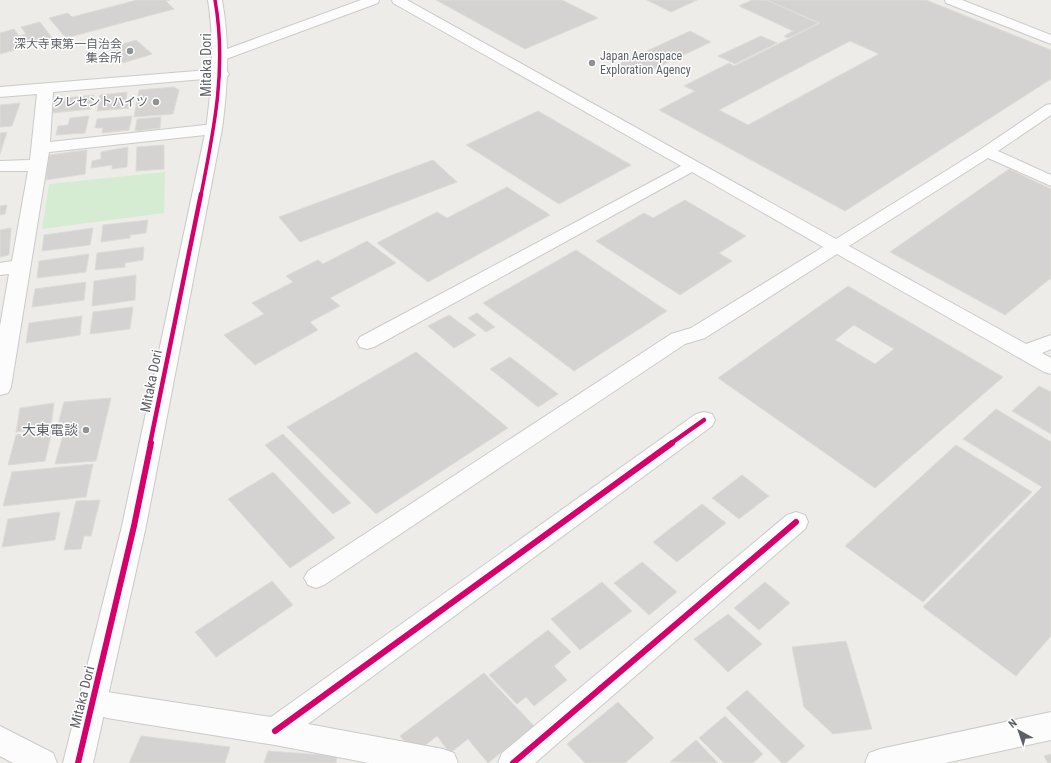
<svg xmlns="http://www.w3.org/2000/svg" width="1051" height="763" viewBox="0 0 1051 763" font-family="'Roboto Condensed','Noto Sans JP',sans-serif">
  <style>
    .green { fill: #d5ebd2 }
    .building { fill: #d4d3d1; stroke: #dddbd7; fill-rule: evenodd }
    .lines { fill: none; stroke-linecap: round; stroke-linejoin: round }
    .service-casing { stroke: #cacaca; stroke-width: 2 }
    .minor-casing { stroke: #cacaca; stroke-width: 2 }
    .secondary-casing { stroke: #c9c9c9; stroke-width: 2 }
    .service { fill: #fcfcfc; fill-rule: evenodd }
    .minor { fill: #fcfcfc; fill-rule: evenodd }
    .secondary { fill: #fcfcfc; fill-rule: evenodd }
    .cycleway-far2-casing { stroke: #fff; stroke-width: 5.5 }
    .cycleway-far1-casing { stroke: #fff; stroke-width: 7 }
    .cycleway-casing { stroke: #fff; stroke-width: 8 }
    .cycleway-far2 { stroke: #d6006c; stroke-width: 3.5 }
    .cycleway-far1 { stroke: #d6006c; stroke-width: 4.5 }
    .cycleway { stroke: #d6006c; stroke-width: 6 }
    .poi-dot { fill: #8f9294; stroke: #fff; stroke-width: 1.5 }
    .labels { text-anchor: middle; stroke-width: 3; stroke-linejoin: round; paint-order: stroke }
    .far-poi-label { font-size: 12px; fill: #5d6167; stroke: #fff; text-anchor: end }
    .street-label { font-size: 14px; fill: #5d6167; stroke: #fff }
    .poi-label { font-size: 14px; fill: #5d6167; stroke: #fff; text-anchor: end }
  </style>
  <rect width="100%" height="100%" fill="#edece8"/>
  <polygon class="green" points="165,172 164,213 42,229 49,184"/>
  <g class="building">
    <polygon points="137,0 170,0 166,1 174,9 66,38 49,18 68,13 72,17"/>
    <polygon points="436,0 562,0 598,18 525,49"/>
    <polygon points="647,0 697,0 671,12"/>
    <polygon points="752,0 766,0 818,23 788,38 784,36 793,31 739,6"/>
    <path d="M767,0H926L1051,50V79L845,211L659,110L695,91L684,86L729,63L734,66L820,23ZM850,41L879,54L748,125L719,110Z"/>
    <polygon points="40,22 53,39 33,44 30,42 22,43 25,47 0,54 0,33 14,29 19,36 26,34 21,27"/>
    <polygon points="690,31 711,42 639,76 617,65"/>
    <polygon points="761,36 777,43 735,64 718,56"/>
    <polygon points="136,40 152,54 123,63 107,49"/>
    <polygon points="174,87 179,90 173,114 134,117 139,90"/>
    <polygon points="127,92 126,101 131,101 130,108 97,111 100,95"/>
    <polygon points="94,95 91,109 52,113 55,102 65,101 65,98"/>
    <polygon points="20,103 12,126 0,127 0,105"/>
    <polygon points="538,111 631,165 559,204 466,145"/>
    <polygon points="89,116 85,133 56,135 58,126 68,125 70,118"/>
    <polygon points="132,116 129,130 102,133 103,128 95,128 97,119"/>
    <polygon points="161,117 160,128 135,131 137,119"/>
    <polygon points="7,132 0,154 0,133"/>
    <polygon points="164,145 164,169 136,171 137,147"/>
    <polygon points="128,147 127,167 112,169 112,165 91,168 92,161 101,159 101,152"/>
    <polygon points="87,150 85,174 46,180 49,155"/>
    <polygon points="433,160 457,182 300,242 279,217"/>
    <polygon points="1009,169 1051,189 1051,278 1005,315 890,252"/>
    <polygon points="507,187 550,215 428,282 377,243 437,212 447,218"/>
    <polygon points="685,200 746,236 719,253 732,261 680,295 596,241 644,213 653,218"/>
    <polygon points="7,205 5,214 0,215 0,206"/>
    <polygon points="148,220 146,233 130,235 130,238 101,242 103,225"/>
    <polygon points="11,228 9,255 0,257 0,230"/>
    <polygon points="93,228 90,245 42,251 44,235"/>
    <polygon points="367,241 396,263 330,298 340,306 310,322 318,330 255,365 224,335 264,314 252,303 293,282 286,276 318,260 323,264"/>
    <polygon points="144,247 143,260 125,263 125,267 95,270 97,253"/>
    <polygon points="576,250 667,311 574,371 483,303"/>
    <polygon points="89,254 86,272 37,278 39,261"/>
    <polygon points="136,275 135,300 92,306 94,281"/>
    <polygon points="86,282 84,300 32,307 35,289"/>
    <path d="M848,286L1003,377L875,488L718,378ZM854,325L894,349L875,364L835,340Z"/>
    <polygon points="133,307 130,329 90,334 93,312"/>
    <polygon points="477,313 495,327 486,332 468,318"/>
    <polygon points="449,315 476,335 454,348 428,326"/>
    <polygon points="82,316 80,335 26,343 29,323"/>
    <polygon points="416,352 508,428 376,514 287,427"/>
    <polygon points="510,357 558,394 538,407 490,369"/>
    <polygon points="1039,386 1051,392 1051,434 1012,411"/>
    <polygon points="111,398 96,461 55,464 65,428 57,428 64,402"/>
    <polygon points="54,403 51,427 16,432 20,408"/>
    <polygon points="996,409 1051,442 1051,636 1016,676 923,607 1042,487 963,439"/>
    <polygon points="52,431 45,461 8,465 16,435"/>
    <polygon points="283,434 351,503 333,514 265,445"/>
    <polygon points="956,445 1032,492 923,602 845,546"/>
    <polygon points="93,464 86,497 3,506 12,472"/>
    <polygon points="273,472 335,538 290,568 228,499"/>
    <polygon points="742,475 769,496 739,519 712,498"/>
    <polygon points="100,500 91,536 84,536 81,549 64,550 76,501"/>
    <polygon points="702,504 726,523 677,562 653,542"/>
    <polygon points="60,512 55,540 2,547 8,519"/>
    <polygon points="642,562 677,592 649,615 614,583"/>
    <polygon points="272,581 293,605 216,657 195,632"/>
    <polygon points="602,582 632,611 580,650 551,619"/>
    <polygon points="765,582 790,603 759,630 734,608"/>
    <polygon points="728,614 762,644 728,672 694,639"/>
    <polygon points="548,630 571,652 554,666 567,680 534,706 526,697 517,704 489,675"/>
    <polygon points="846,641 872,729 833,734 804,707 792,647"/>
    <polygon points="484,673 534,726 488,763 468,739 450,753 437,736 415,753 400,736"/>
    <polygon points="747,690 805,746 786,763 782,763 726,708"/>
    <polygon points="618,702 654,738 625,763 585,763 567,744"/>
    <polygon points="725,716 763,754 753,763 724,763 699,738"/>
    <polygon points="141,736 230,747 225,763 129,763"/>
    <polygon points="696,740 718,763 670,762"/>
    <polygon points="268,751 337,756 336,763 264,763"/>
    <polygon points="1051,754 1051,763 1048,763 1044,756"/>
  </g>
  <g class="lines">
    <g class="service-casing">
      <g id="service">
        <polygon points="361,0 379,0 378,3 226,59 216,59 214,56 216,53"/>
        <polygon points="392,0 407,0 836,239 981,149 1046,105 1051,104 1051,115 998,151 1051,175 1051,186 988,158 849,246 1026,344 1051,335 1051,349 1042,353 1051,358 1051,374 1044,372 837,254 705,338 685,344 324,585 316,588 308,585 304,578 308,571 671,334 691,328 823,247 692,172 374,347 367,349 360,347 357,342 360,337 681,166 393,3"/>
        <polygon points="945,0 962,0 1051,35 1051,44 946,3"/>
      </g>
    </g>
    <g class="minor-casing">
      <g id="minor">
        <polygon points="221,69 227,71 229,74 227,77 53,92 50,142 214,124 220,125 222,129 220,133 214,134 49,152 11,387 8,393 0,395 0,326 9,274 0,275 0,263 12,261 28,171 0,171 0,161 30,160 37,94 0,97 0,87"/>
        <polygon points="704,412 712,414 715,420 712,426 308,724 443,749 454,753 458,763 369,763 275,745 107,718 84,710 80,701 84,692 94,688 107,692 271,717 696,414"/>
        <polygon points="796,512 805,515 808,522 805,529 535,763 498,763 502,753 787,515"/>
        <polygon points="1051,712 1051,740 945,763 865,763 869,753 880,749"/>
        <polygon points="0,726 53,753 57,763 13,763 0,756"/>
      </g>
    </g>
    <g class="secondary-casing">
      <path id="secondary" d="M208,0H222C230,43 228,85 222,129L146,526L93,763H63L122,526L206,129C212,86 215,44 208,0Z"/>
    </g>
    <use href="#service" class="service"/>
    <use href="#minor" class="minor"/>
    <use href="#secondary" class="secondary"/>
    <g class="cycleway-far2-casing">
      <path id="cycleway-far2" d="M201,195C214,130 227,67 215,0"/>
    </g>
    <g class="cycleway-far1-casing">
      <g id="cycleway-far1">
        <polyline points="150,444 201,194"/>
        <polyline points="670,444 704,420"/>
      </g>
    </g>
    <g class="cycleway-casing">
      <g id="cycleway">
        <polyline points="275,731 672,443"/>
        <polyline points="78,763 134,526 151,443"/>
        <polyline points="513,763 796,522"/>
      </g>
    </g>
    <use href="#cycleway-far2" class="cycleway-far2"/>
    <use href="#cycleway-far1" class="cycleway-far1"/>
    <use href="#cycleway" class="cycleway"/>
  </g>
  <g class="poi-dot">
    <circle cx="130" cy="51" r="4"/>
    <circle cx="592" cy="63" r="4"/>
    <circle cx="156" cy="102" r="4"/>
    <circle cx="86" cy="430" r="4"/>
  </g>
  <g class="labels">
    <g class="far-poi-label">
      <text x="122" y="48">深大寺東第一自治会<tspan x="122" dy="14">集会所</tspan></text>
      <text x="600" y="60" text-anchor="start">Japan Aerospace<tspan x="600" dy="14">Exploration Agency</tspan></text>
      <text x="148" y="106">クレセントハイツ</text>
    </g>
    <g class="street-label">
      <text transform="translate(206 65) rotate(-90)" y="5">Mitaka Dori</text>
      <text transform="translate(151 381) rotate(-79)" y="5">Mitaka Dori</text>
      <text transform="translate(82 697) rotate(-76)" y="5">Mitaka Dori</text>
    </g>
    <g class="poi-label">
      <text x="78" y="435">大東電談</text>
    </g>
  </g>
  <g transform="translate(1019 731) rotate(320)" stroke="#ffffff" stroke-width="3" paint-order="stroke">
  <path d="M0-3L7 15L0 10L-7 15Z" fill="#5d6167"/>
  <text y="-6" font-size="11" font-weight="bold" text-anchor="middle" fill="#5d6167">N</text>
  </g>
</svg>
